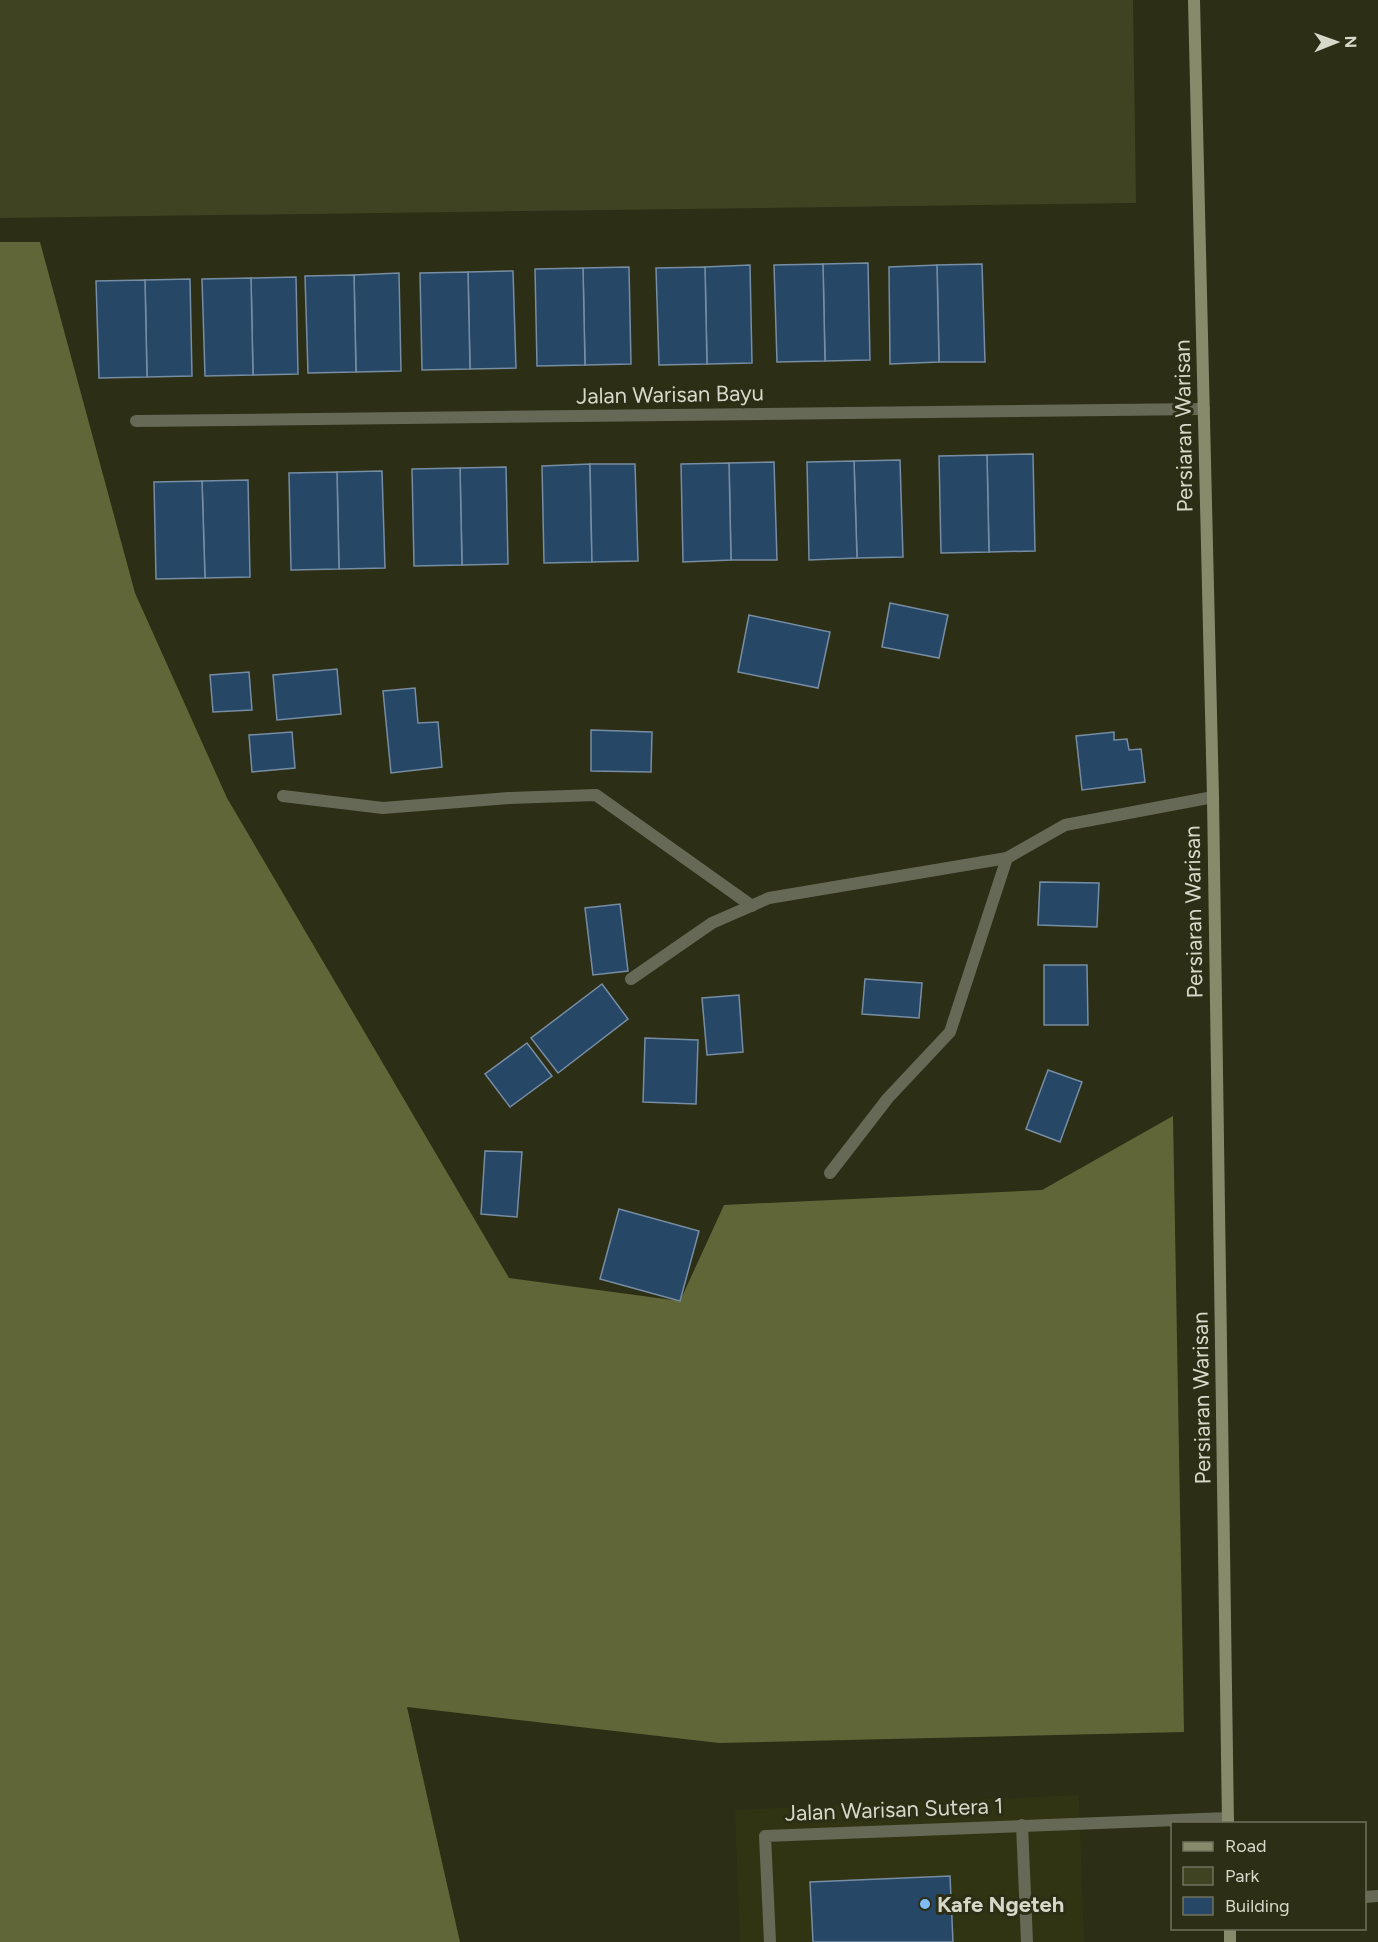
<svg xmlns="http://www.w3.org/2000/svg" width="1378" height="1942" viewBox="0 0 1378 1942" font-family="Figtree,sans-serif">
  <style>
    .built { fill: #313413 }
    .green { fill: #3f4322 }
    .forest { fill: #616639 }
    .building { fill: #274766; stroke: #778da3; stroke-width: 1.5 }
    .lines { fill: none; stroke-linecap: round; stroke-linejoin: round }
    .street { stroke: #666955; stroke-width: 12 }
    .secondary { stroke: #878b6c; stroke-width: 12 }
    .poi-dot { fill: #80bdfa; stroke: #2c2e15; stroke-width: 2 }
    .labels { text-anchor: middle; stroke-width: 6; stroke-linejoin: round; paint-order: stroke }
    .street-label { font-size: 22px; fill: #d6d8c9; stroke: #2c2e15 }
    .poi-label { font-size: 22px; font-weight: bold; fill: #d6d8c9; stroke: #2c2e15; text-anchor: start }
  </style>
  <rect width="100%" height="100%" fill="#2c2e15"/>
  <polygon class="built" points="1079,1795 1084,1942 740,1942 735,1810"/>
  <polygon class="green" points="0,0 1133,0 1136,203 0,218"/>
  <polygon class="forest" points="0,242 40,242 135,593 227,798 509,1278 680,1301 724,1205 1042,1190 1173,1116 1184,1732 719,1743 407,1707 460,1942 0,1942"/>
  <g class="building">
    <polygon points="868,263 870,360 825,361 823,264"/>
    <polygon points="823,264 825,361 777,362 774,265"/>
    <polygon points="982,264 985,362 939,362 937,265"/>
    <polygon points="750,265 752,363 707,364 705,267"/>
    <polygon points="937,265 939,362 890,364 889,267"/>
    <polygon points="629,267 631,364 585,365 583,268"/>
    <polygon points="705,267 707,364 659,365 656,268"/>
    <polygon points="583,268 585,365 537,366 535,269"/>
    <polygon points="513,271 516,368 470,369 468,272"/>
    <polygon points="468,272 470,369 422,370 420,273"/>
    <polygon points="399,273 401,371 356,372 354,275"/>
    <polygon points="354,275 356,372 308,373 305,276"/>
    <polygon points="296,277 298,374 253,375 251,278"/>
    <polygon points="251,278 253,375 205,376 202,279"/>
    <polygon points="190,279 192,376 147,377 145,280"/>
    <polygon points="145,280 147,377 99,378 96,281"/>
    <polygon points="1033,454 1035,551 989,552 987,455"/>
    <polygon points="987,455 989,552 941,553 939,456"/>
    <polygon points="900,460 903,557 857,558 854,461"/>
    <polygon points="854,461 857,558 809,560 807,462"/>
    <polygon points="774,462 777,560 731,560 729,463"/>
    <polygon points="729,463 731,560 683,562 681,464"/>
    <polygon points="590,464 592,562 544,563 542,466"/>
    <polygon points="590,464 635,464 638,561 592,562"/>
    <polygon points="506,467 508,564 462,565 460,468"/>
    <polygon points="460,468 462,565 414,566 412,469"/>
    <polygon points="382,471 385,568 339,569 337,472"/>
    <polygon points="337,472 339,569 291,570 289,473"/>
    <polygon points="248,480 250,577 205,578 202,481"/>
    <polygon points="202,481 205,578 156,579 154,482"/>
    <polygon points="890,603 948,615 939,658 882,647"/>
    <polygon points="749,615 830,632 818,688 738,672"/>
    <polygon points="337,669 341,714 277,720 273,675"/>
    <polygon points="249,672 252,710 213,712 210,675"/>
    <polygon points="415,688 418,723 438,722 442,767 391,773 383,691"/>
    <polygon points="591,730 652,732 651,772 591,771"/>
    <polygon points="292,732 295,768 252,772 249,735"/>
    <polygon points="1114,732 1114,740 1127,739 1129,750 1141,749 1145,782 1082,790 1076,736"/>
    <polygon points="1040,882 1099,883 1097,927 1038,925"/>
    <polygon points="620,904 628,971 593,975 585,908"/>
    <polygon points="1044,965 1087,965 1088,1025 1044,1025"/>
    <polygon points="865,979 922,983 919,1018 862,1014"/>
    <polygon points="602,984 628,1019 558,1073 531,1038"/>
    <polygon points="739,995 743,1052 707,1055 702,998"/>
    <polygon points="645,1038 698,1040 696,1104 643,1102"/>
    <polygon points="527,1043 552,1076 510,1107 485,1074"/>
    <polygon points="1048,1070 1082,1082 1060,1142 1026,1129"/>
    <polygon points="485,1151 522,1152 517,1217 481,1214"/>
    <polygon points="619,1209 699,1231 680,1301 600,1279"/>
    <polygon points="950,1876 953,1942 813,1942 810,1882"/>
  </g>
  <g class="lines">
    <g class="street">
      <polyline points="136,421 1204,409"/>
      <polyline points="283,796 383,808 509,798 596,795 752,906"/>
      <polyline points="631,979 712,923 769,898 1007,858"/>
      <polyline points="830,1173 888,1098 950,1032 1007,858 1065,825 1213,797"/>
      <polyline points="1022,1825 1027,1942"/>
      <polyline points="1364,1897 1378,1896"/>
      <polyline points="770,1942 765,1836 1228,1818"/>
    </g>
    <g class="secondary">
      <polyline points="1194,0 1213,797 1228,1824"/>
      <polyline points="1230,1928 1230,1942"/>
    </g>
  </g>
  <circle class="poi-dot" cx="925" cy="1904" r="6"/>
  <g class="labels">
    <g class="street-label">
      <text transform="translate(670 394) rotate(-1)" y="8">Jalan Warisan Bayu</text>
      <text transform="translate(1183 426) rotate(-91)" y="8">Persiaran Warisan</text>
      <text transform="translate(1193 912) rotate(-91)" y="8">Persiaran Warisan</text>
      <text transform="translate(1201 1398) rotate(-91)" y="8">Persiaran Warisan</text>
      <text transform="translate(894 1809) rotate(-2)" y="8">Jalan Warisan Sutera 1</text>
    </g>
    <g class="poi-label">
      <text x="937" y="1912">Kafe Ngeteh</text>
    </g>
  </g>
  <rect x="1171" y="1822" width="195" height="108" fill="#2c2e15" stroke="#70725d" stroke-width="1.5"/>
  <rect x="1183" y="1842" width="30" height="9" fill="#878b6c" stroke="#70725d" stroke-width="1.5"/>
  <text x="1225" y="1852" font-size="18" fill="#d6d8c9">Road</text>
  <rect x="1183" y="1867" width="30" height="18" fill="#3f4322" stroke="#70725d" stroke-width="1.5"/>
  <text x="1225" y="1882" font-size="18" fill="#d6d8c9">Park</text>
  <rect x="1183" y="1897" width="30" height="18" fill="#274766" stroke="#70725d" stroke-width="1.5"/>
  <text x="1225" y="1912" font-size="18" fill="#d6d8c9">Building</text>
  <g transform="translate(1336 42) rotate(89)" stroke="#2c2e15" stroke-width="4.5" paint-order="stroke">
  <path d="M0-4.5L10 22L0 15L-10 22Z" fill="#d6d8c9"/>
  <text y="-9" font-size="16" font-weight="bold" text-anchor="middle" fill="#d6d8c9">N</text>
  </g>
</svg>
